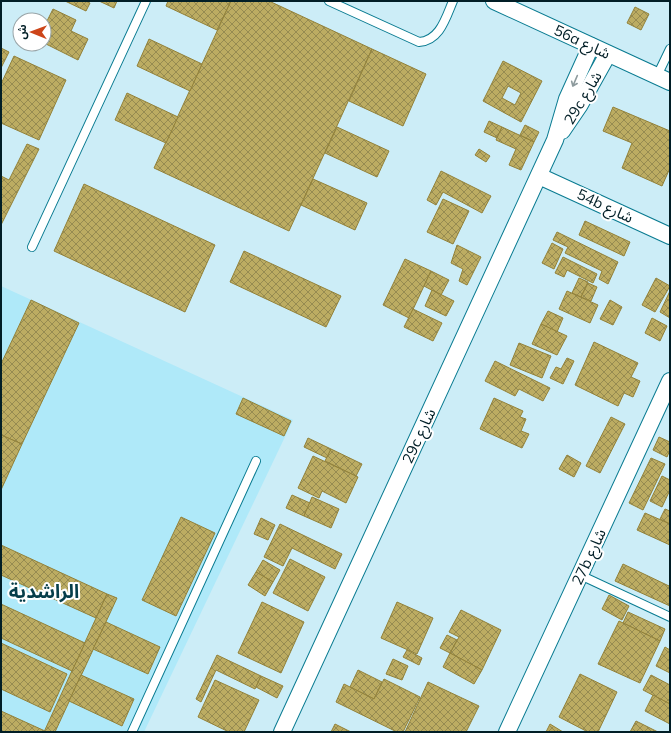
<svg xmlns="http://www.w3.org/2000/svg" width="671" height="733" viewBox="0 0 671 733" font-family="Mulish,'Noto Sans Arabic',sans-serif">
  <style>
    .built { fill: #afe9f9 }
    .building { fill: url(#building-cross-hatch); stroke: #928139; fill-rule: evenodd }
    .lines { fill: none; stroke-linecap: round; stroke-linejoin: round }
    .service-casing { stroke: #097b91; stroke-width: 10 }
    .minor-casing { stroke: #097b91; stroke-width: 18 }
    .service { stroke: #fff; stroke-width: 8 }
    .minor { stroke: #fff; stroke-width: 16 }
    .oneway { stroke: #8d9a9d }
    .labels { text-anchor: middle; stroke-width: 4; stroke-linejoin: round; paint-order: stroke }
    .street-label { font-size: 15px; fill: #011e26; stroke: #fff }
    .district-label { font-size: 19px; font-weight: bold; fill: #063e4a; stroke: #fff }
  </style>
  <defs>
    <pattern id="building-cross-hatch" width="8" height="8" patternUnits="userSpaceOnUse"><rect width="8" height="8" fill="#bcac62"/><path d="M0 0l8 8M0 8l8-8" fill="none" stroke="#968b51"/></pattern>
  </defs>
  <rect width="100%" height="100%" fill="#ccedf7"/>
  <polygon class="built" points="1,286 293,420 144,732 1,732"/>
  <g class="building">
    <polygon points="65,1 85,1 90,3 86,11"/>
    <polygon points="99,1 117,1 114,8"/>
    <polygon points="168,1 231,1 217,30 166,6"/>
    <polygon points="231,1 269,1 372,49 289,231 154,168"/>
    <polygon points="635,7 649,14 641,30 627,23"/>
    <polygon points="53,9 76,20 71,31 88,39 78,60 44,43 44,27"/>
    <polygon points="149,39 202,64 190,91 137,66"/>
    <polygon points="1,48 9,52 1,68"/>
    <polygon points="372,49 426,74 403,126 349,101"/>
    <polygon points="14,56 66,80 39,140 1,123 1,84"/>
    <path d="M503,61L542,81L521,122L483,101ZM508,86L521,93L515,105L502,98Z"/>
    <polygon points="127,93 178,117 166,143 115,120"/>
    <polygon points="613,107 670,131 670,168 662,186 622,168 632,143 603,131"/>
    <polygon points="489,121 502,127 497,138 484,132"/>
    <polygon points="525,125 539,132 534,142 520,135"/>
    <polygon points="337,127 389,151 377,177 325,153"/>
    <polygon points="502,127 534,142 521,170 509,165 516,149 496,140"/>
    <polygon points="27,144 39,149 1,225 1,176 9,180"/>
    <polygon points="479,149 490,156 486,162 475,155"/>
    <polygon points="441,171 491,196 482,213 443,192 436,205 427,200"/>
    <polygon points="313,179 367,203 355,230 301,205"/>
    <polygon points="84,184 215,245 185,312 54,251"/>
    <polygon points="443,199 469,211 453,244 427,232"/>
    <polygon points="585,221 630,242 624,256 579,235"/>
    <polygon points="557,232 618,262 608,284 599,279 602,271 565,253 568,247 553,240"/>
    <polygon points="552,243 563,249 554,269 542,263"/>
    <polygon points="457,245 481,257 467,285 459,281 463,269 451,263"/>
    <polygon points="244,251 341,296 326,327 230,282"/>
    <polygon points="563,257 597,274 593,283 567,270 564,277 555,273"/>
    <polygon points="405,259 431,271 409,318 383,305"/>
    <polygon points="431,271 449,280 441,295 424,286"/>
    <polygon points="579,278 588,282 581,297 572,293"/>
    <polygon points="656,278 670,286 655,312 642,305"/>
    <polygon points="588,283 597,287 591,301 581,297"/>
    <polygon points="432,290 454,301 446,316 425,306"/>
    <polygon points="567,291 598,305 590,323 559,309"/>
    <polygon points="670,291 670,318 660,312"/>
    <polygon points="31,300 79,323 22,444 1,435 1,364"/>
    <polygon points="610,300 622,307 613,325 600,319"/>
    <polygon points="413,309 442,323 433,341 404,327"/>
    <polygon points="548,311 563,318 557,332 541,324"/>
    <polygon points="652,318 667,326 660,341 645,333"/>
    <polygon points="541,324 567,336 557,355 532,344"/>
    <polygon points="594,342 638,363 631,377 640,381 633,397 624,393 618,406 575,385"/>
    <polygon points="519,343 551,356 542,378 510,365"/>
    <polygon points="567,358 574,361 563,384 550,378 556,367 561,369"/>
    <polygon points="495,361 550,388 543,401 519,389 515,396 485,381"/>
    <polygon points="243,398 291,421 284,436 236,414"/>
    <polygon points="494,398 523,411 520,417 526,419 521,431 529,434 522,448 480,429"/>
    <polygon points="611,417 625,424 600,473 586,466"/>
    <polygon points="1,435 22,444 1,490"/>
    <polygon points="659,437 670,442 670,450 667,457 653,450"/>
    <polygon points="308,438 331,449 327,458 304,447"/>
    <polygon points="331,449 362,464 356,476 325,461"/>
    <polygon points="567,455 581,463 574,477 559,469"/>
    <polygon points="313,456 358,477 346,503 322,491 319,498 298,488"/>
    <polygon points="651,458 665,464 643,510 629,503"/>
    <polygon points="662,476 670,480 670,490 662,507 650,501"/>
    <polygon points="292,495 310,503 304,516 286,508"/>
    <polygon points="312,497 339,509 331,528 304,516"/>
    <polygon points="665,509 670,511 670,524 660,519"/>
    <polygon points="645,513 670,524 670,545 637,530"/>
    <polygon points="181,517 215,533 176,616 142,600"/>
    <polygon points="261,518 275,525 268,540 254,534"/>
    <polygon points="280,524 342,554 335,569 292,548 283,566 264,557"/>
    <polygon points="1,545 107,594 96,618 1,575"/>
    <polygon points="290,559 325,577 308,611 273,593"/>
    <polygon points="263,560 280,570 273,582 256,572"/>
    <polygon points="623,564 669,586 670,583 670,606 615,581"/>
    <polygon points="256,572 273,582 265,596 248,585"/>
    <polygon points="107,594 117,598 55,732 44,732"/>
    <polygon points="609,595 629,606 622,620 602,609"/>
    <polygon points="262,602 304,622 281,673 238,653"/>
    <polygon points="397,602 433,618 417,654 381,638"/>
    <polygon points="1,604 85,643 72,671 1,638"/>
    <polygon points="461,610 501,630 482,670 450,653 459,637 449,632"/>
    <polygon points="628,612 665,629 660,641 623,623"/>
    <polygon points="619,621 660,641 640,683 598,664"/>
    <polygon points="106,622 160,647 148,674 93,649"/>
    <polygon points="447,635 457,640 450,653 440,648"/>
    <polygon points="1,643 67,674 50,712 1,689"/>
    <polygon points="665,647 670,650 670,673 656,666"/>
    <polygon points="407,650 422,658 419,665 403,657"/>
    <polygon points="450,653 482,670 474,684 443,667"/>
    <polygon points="217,655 261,676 255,689 216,670 201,702 196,699"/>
    <polygon points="393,659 408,666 402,680 386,674"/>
    <polygon points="358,670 382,682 374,699 350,687"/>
    <polygon points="580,674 617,692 598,732 588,732 559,717"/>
    <polygon points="81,675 134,699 122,726 69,701"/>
    <polygon points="651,675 670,685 670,704 643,690"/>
    <polygon points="261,676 283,686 277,698 256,687"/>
    <polygon points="384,679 420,697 403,732 397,732 336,702 344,684 374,699"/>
    <polygon points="215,680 259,700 244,732 229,732 198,717"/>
    <polygon points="428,682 479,706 466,732 405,732"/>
    <polygon points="653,695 670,704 670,724 645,711"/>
    <polygon points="1,711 45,731 44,732 1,732"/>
    <polygon points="636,721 658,732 630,732"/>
    <polygon points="335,724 351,732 331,732"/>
    <polygon points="550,724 563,732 546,732"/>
  </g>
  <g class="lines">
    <g class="service-casing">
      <g id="service">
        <path d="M329,1L419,42C440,41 446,17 453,1"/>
        <polyline points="657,76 670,49"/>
        <polyline points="32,247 146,1"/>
        <polyline points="580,575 670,617"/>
        <polyline points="132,732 256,461"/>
      </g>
    </g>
    <g class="minor-casing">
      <g id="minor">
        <polyline points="494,1 670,82"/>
        <polyline points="562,131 579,106 608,54"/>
        <polyline points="539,176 670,236"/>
        <polyline points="282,732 555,140 567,99 591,46"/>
        <polyline points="507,732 670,381"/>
      </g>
    </g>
    <use href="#service" class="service"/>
    <use href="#minor" class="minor"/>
  </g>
  <defs><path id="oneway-shaft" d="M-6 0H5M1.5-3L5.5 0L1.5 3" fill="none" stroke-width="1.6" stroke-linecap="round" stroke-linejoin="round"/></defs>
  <use class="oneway" href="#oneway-shaft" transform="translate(575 81) rotate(113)"/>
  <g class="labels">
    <g class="street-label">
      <text transform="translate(582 42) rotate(25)" y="5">56a شارع</text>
      <text transform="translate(583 98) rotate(-59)" y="5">29c شارع</text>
      <text transform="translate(605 206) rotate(25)" y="5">54b شارع</text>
      <text transform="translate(419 436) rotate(-65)" y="5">29c شارع</text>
      <text transform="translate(589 557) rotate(-65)" y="5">27b شارع</text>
    </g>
    <g class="district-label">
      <text x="44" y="598">الراشدية</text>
    </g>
  </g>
  <rect width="671" height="733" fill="none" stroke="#011e26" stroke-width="4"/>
  <g transform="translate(32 32) rotate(271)"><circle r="19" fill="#ffffff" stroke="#99a5a8"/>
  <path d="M0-3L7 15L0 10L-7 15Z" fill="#cd4519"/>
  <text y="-6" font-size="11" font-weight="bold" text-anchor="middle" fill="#011e26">ش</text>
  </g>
</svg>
